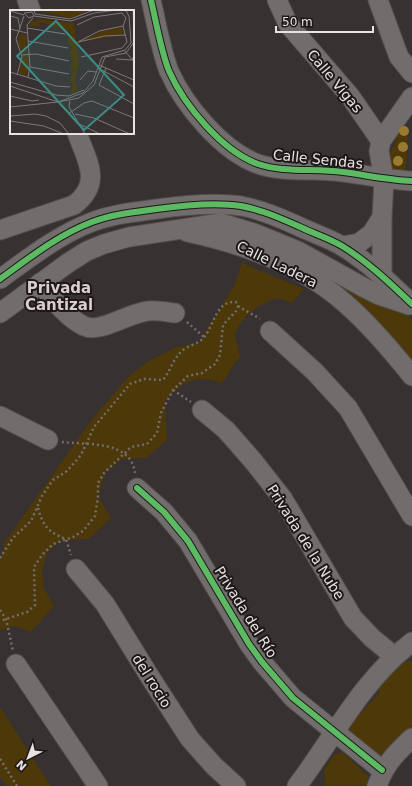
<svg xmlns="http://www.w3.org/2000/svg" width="412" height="786" viewBox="0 0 412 786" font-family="'DejaVu Sans',sans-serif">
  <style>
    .green { fill: #4c3808 }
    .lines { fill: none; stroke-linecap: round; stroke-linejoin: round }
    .minor-casing { stroke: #534e4e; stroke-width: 21 }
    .path { stroke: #726e6e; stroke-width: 2.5; stroke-dasharray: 2 3; stroke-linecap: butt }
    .minor { stroke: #726d6d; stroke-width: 19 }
    .cycleway-casing { stroke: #1d1918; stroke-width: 8 }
    .cycleway { stroke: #5cba63; stroke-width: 6 }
    .tree { fill: #9a7a32 }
    .labels { text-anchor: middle; stroke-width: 4; stroke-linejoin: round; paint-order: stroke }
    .street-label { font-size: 14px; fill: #e9e2e2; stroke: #1d1918 }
    .neighbourhood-label { font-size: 15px; font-weight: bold; fill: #dacdcc; stroke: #1d1918 }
    .inset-road { fill: none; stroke: #7e7878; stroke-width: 1 }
    .view { fill: #3b8c85; fill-opacity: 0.15; stroke: #3b8c85; stroke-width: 2 }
    .inset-edge { fill: none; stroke: #e9e2e2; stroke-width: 2 }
  </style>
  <rect width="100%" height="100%" fill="#373131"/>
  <g class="green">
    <polygon points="403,124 408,128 406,168 404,171 391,171 388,156 394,146 398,133"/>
    <polygon points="225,229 406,312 412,320 412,365 369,316"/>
    <path d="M242,263L304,289L292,303L277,298C256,306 245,313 235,334L240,356L222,383C195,374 183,381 165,401L167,440L146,458L122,459L106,471L98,496L111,518L89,539L62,540L47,552L42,571L44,588L54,606L31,632L15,626L0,630V560L4,543L92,419L129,376L149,361L174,348L199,342L234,286Z"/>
    <polygon points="412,661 412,726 379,756 349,733 352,717 362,712 379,693 379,684 402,662"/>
    <polygon points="0,707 51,786 7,786 0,777"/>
    <polygon points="342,752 368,776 368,785 325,786 324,770 334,755"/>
  </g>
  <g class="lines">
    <g class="minor-casing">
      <g id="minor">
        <polyline points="27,0 31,11"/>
        <path d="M151,0C156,21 161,51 169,71C184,105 222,151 258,164C284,173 315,168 343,172C366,175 388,180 412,181"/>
        <polyline points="277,0 288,24 350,96 381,141"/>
        <polyline points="378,0 399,57 412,73"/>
        <polyline points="382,217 382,276"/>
        <path d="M0,230L74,205C103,183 87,161 77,133"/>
        <path d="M187,232C243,244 303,265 346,304C371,326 392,351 412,376"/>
        <polyline points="342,246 359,243 372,233 382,217 384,179 379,151 381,141 412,97"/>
        <path d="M0,279C29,258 58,235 92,222C113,214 135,212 157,209C185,205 214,202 241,206C262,210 280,218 298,226C312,233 329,238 342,246C368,262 390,283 412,304"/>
        <path d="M40,283C52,298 66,317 84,326C100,334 128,313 148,311C157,310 167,312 175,313"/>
        <polyline points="0,313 68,263 87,251 104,244 129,237 221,223 254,233 298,251 363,287 379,295 409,305"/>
        <polyline points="270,331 315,372 348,408 412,516"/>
        <polyline points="202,410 226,430 254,462 283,499 353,618 372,638 394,656"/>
        <polyline points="0,416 48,440"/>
        <polyline points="137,488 164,512 188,541 249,644 262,662 293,698 382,770"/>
        <polyline points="76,569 105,604 150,677 190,739 214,766 236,786"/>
        <polyline points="16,664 98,786"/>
        <path d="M297,786C334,737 362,680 412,642"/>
        <path d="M377,786C385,764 395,754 412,738"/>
      </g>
    </g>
    <g class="path">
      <polyline points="238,306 260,319"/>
      <polyline points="187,322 205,338"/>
      <polyline points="173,390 191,402"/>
      <path d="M62,442C87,445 131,440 135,473"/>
      <path d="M38,508C43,526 48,532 66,539L71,555"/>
      <path d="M0,558L13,538L31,521L42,496L53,480L67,471L81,455L94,427L130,384L144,379L163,380C171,370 173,359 182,351C188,345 200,344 205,336C214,324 217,300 236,302L238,306L236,311L223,325L220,355L215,364L202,373L188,376L173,390L161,413L157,433L147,444L131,447L104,473L98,483V497L95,516L83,531L73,537L53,544L42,555L34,567L35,605L27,612L0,621"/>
      <polyline points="0,610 6,619 13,651"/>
      <polyline points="0,759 17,786"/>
    </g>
    <use href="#minor" class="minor"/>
    <g class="cycleway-casing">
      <g id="cycleway">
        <path d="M151,0C156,21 161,51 169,71C184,105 222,151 258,164C284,173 315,168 343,172C366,175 388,180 412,181"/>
        <path d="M0,279C29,258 58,235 92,222C113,214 135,212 157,209C185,205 214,202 241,206C262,210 280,218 298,226C312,233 329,238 342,246C368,262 390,283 412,304"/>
        <polyline points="137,488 164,512 188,541 249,644 262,662 293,698 382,770"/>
      </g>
    </g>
    <use href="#cycleway" class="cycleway"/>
  </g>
  <g class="tree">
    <circle cx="404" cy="131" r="5"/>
    <circle cx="403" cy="147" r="5"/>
    <circle cx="398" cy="161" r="5"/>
  </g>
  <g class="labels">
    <g class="street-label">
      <text transform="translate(335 81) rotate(50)" y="5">Calle Vigas</text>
      <text transform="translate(318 159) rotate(6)" y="5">Calle Sendas</text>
      <text transform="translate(277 264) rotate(26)" y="5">Calle Ladera</text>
      <text transform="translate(306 542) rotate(58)" y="5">Privada de la Nube</text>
      <text transform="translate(246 612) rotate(58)" y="5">Privada del Río</text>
      <text transform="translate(152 681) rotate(58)" y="5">del rocio</text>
    </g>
    <g class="neighbourhood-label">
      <text x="59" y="293">Privada<tspan x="59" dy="17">Cantizal</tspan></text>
    </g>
  </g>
  <g transform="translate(10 10)">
    <rect width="124" height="124" fill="#373131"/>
    <path d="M26,0H81L60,8ZM28,9L64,13L69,53L65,70L68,81L60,84L63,76L60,68L64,61L60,58L63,49L59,45L62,37L57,32L60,22L30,12L29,16H19L21,12ZM112,17L113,24L71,32L92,21ZM11,23L16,26L17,43L12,42L7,31ZM18,45L19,57L15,66L9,63L13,46Z" fill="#4c3808"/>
    <path class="inset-road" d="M24,0L25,4L60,9L84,0M123,0L124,21M0,1L14,5M0,6L8,8L10,19M24,6L22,2L14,3L19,8L24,6L61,11L84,3L107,0M67,15L84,7L112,3L116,8L113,16M17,18L55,24M0,19L17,23M18,31L58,38M68,32L89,21L113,16M68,32L95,26L116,25M115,41L124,52M11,45L26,44L59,51M71,47L112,38L117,32L113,16M106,49L122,50L124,46M89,55L124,70M20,57L59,64M88,58L124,77M96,58L89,75L124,94M0,62L46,76L60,77M7,65L12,47L6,29L14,6M18,67L20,57L17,15L23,8M70,70L78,61L86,62M0,72L46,85L59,86L74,80M0,76L48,92L69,88L84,75L95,47L116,43L124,32M0,86L22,91L29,90M60,91L59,97L75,124M48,92L66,111M0,97L48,92L73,83L83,71L92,47L115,40L121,33L119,6L116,1M58,104L74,93L82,91L124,108M65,104L84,108L120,124M0,106L25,104L36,106L50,113L59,124M0,111L34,116L54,124M67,113L90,124"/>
    <path class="view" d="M46,11L114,85L74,120L7,46Z"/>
    <rect width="124" height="124" class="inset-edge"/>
  </g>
  <g transform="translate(28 758) rotate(222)" stroke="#1d1918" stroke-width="3" paint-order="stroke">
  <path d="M0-3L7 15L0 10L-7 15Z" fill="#e9e2e2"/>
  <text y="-6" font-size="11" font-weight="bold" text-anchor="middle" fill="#e9e2e2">N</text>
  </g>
  <path d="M276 26v6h97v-6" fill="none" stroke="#e9e2e2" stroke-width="2"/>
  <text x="282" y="26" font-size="12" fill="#e9e2e2" stroke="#1d1918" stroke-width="3" paint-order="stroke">50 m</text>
</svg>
